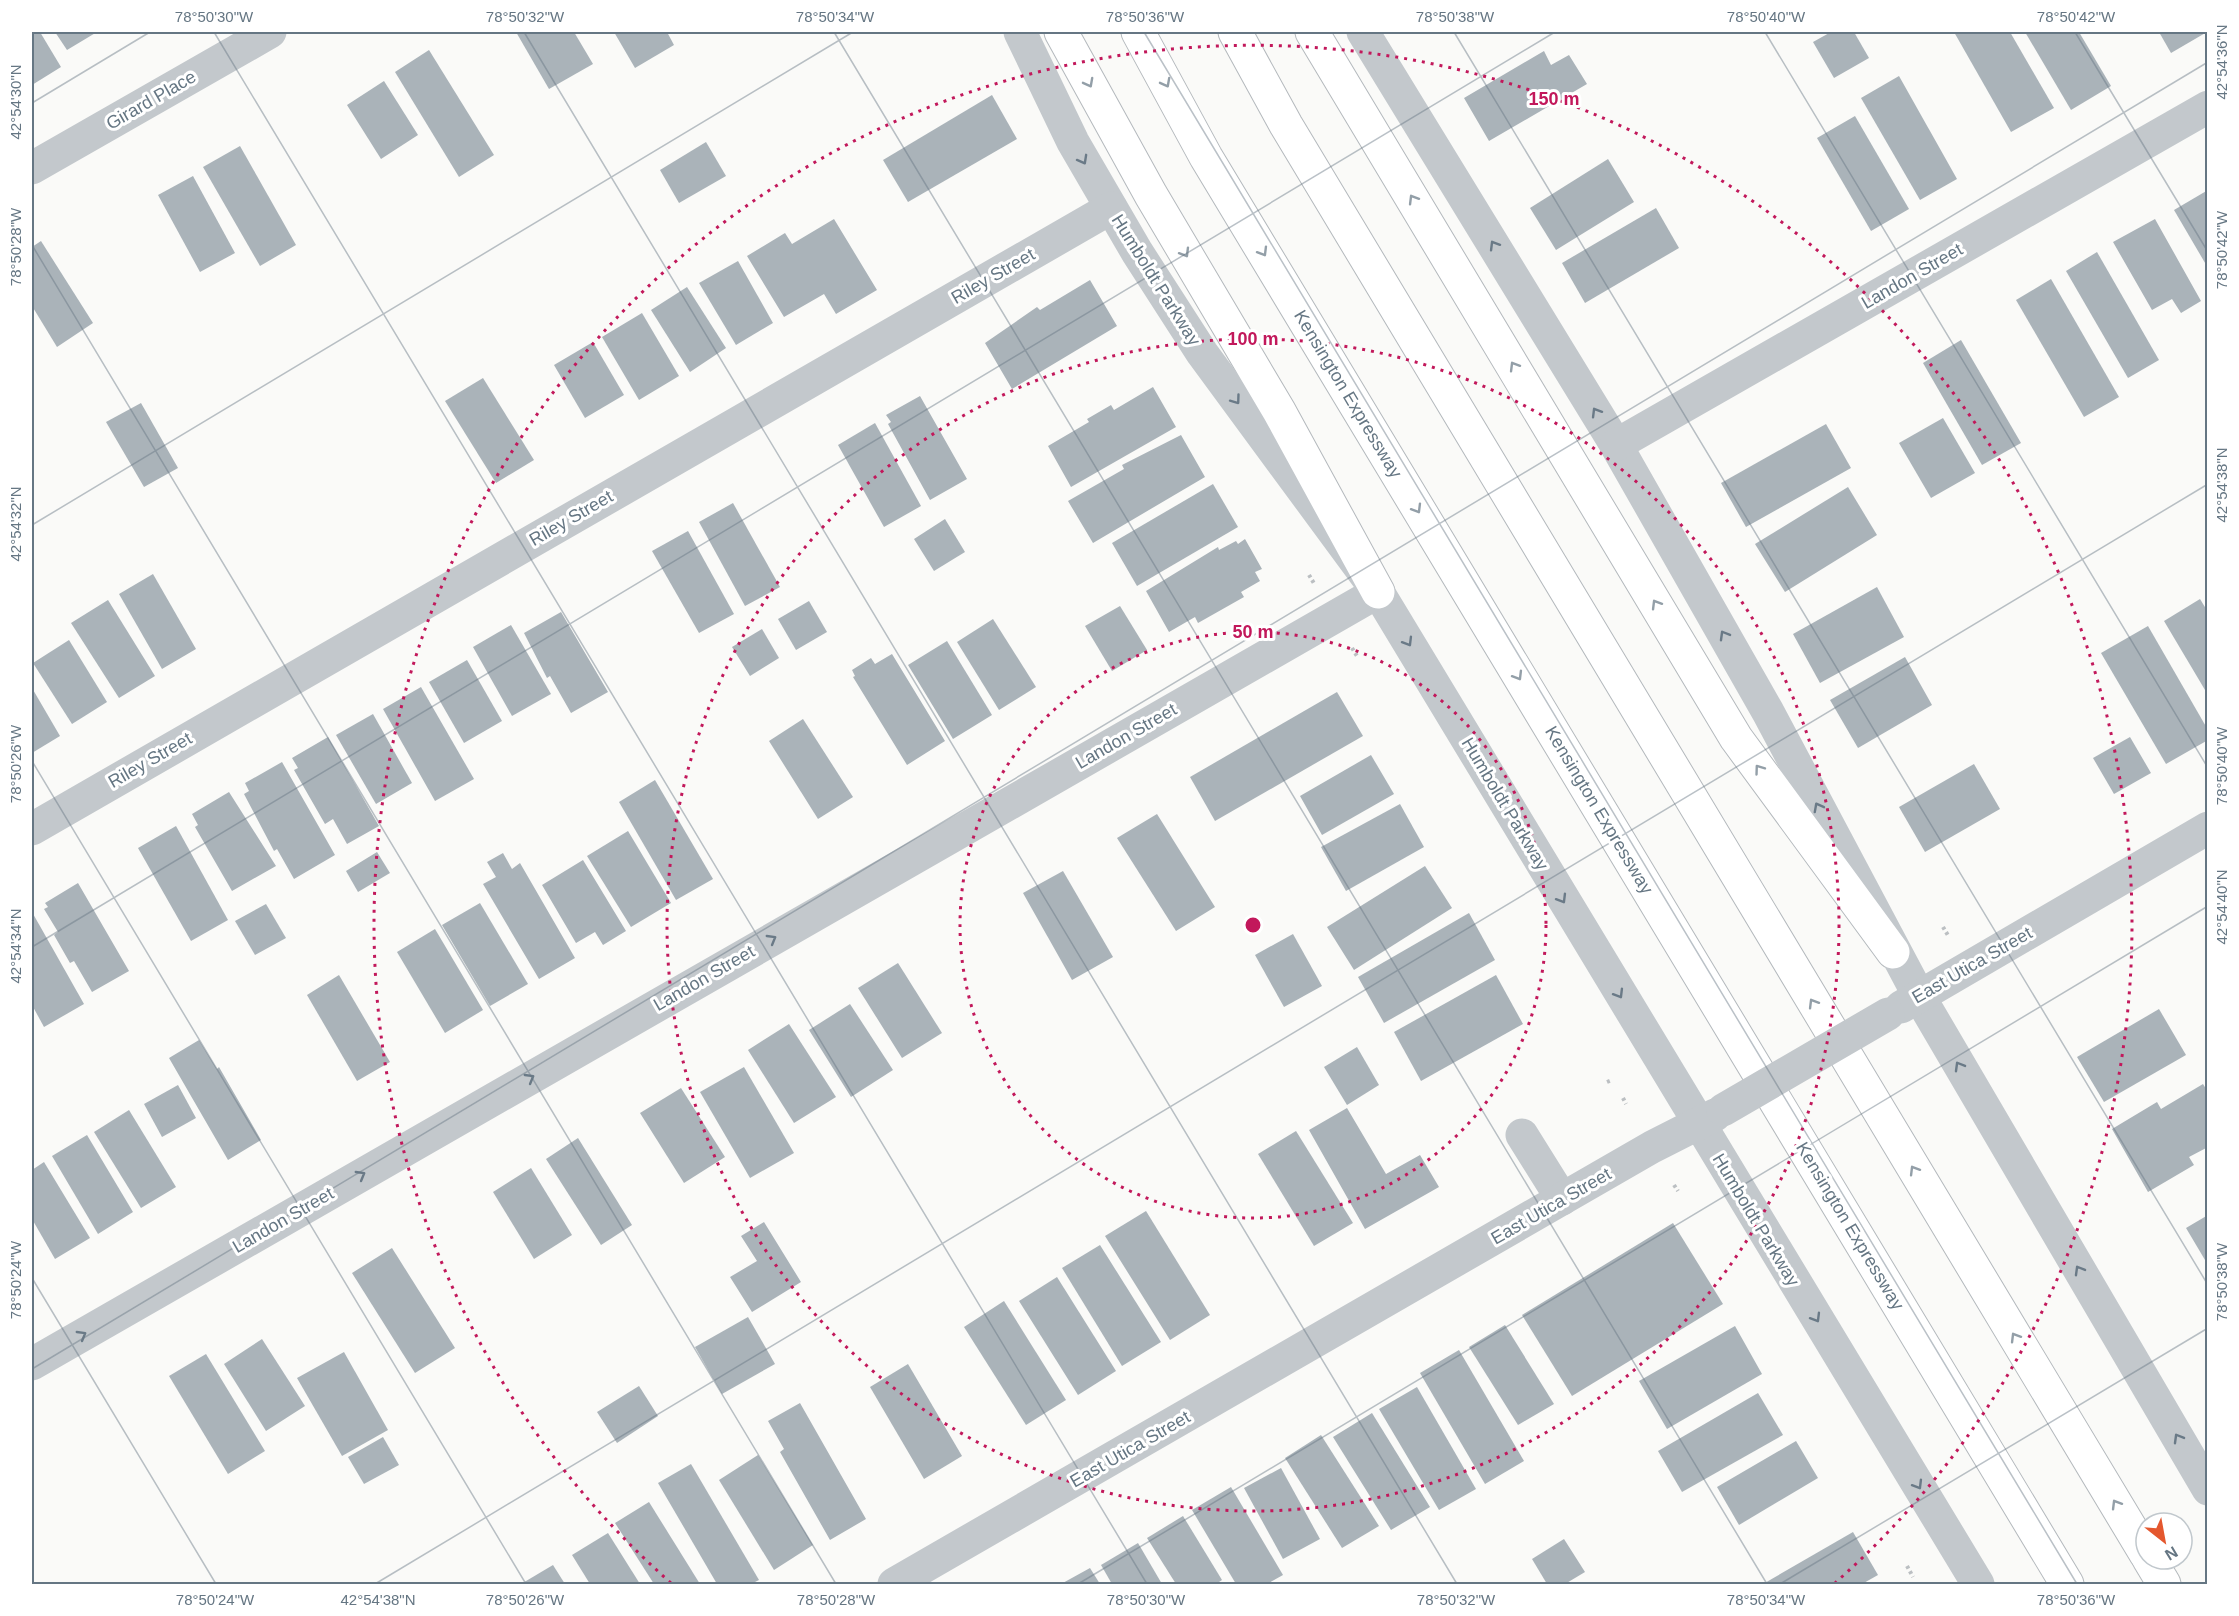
<svg xmlns="http://www.w3.org/2000/svg" width="2239" height="1616" viewBox="0 0 2239 1616" font-family="Helvetica,sans-serif">
  <style>
    .building { fill: #aab3b9 }
    .lines { fill: none; stroke-linecap: round; stroke-linejoin: round }
    .highway-casing { stroke: #b4b9bd; stroke-width: 35 }
    .path { stroke: #bbbfc2; stroke-width: 4; stroke-dasharray: 3 3; stroke-linecap: butt }
    .minor { stroke: #c3c8cc; stroke-width: 33 }
    .highway { stroke: #fff; stroke-width: 33 }
    .minor-bridge { stroke: #c3c8cc; stroke-width: 33 }
    .oneway { stroke: #939fa8 }
    .oneway2 { stroke: #6a7a87 }
    .ticks { fill: none; stroke: #657683; stroke-width: 1.5; stroke-opacity: 0.45 }
    .ring { fill: none; stroke: #c2185b; stroke-width: 3; stroke-dasharray: 3 6 }
    .labels { text-anchor: middle; stroke-width: 6; stroke-linejoin: round; paint-order: stroke }
    .street-label { font-size: 18px; fill: #657683; stroke: #fff }
    .centre { fill: #c2185b; stroke: #fff; stroke-width: 3 }
    .ring-label { font-size: 18px; text-anchor: middle; font-weight: bold; fill: #c2185b; stroke: #fff; stroke-width: 6; stroke-linejoin: round; paint-order: stroke }
    .neatline { fill: none; stroke: #657683; stroke-width: 2 }
    .ticks-label { font-size: 15px; text-anchor: middle; fill: #657683 }
  </style>
  <rect width="100%" height="100%" fill="#fafaf8"/>
  <g class="building">
    <polygon points="32,32 40,32 61,67 32,85"/>
    <polygon points="55,32 97,32 67,50"/>
    <polygon points="516,32 574,32 593,64 549,89"/>
    <polygon points="614,32 667,32 674,45 635,68"/>
    <polygon points="1831,32 1854,32 1869,58 1834,78 1813,42"/>
    <polygon points="1954,32 2010,32 2054,108 2011,132"/>
    <polygon points="2025,32 2079,32 2111,86 2071,110"/>
    <polygon points="2159,32 2207,32 2171,53"/>
    <polygon points="429,50 494,155 459,177 395,72"/>
    <polygon points="1544,51 1551,65 1569,55 1587,84 1489,141 1464,98"/>
    <polygon points="1899,76 1957,179 1920,200 1861,98"/>
    <polygon points="384,81 418,135 381,159 347,105"/>
    <polygon points="992,95 1017,139 908,202 883,160"/>
    <polygon points="1855,116 1909,209 1871,231 1817,138"/>
    <polygon points="706,142 726,176 679,203 660,170"/>
    <polygon points="240,146 296,245 260,266 203,167"/>
    <polygon points="1608,159 1634,202 1556,250 1530,208"/>
    <polygon points="193,176 235,253 200,272 158,195"/>
    <polygon points="2208,190 2208,268 2174,210"/>
    <polygon points="1656,208 1679,248 1585,303 1562,263"/>
    <polygon points="834,219 877,290 836,314 824,294 784,317 747,256 785,233 792,244"/>
    <polygon points="2155,219 2201,301 2181,313 2172,299 2152,310 2113,242"/>
    <polygon points="41,241 93,323 57,347 32,306 32,247"/>
    <polygon points="2097,252 2159,360 2128,378 2066,271"/>
    <polygon points="738,261 773,323 736,345 699,283"/>
    <polygon points="2051,279 2119,397 2084,417 2016,300"/>
    <polygon points="1090,280 1117,326 1012,389 985,343 1037,307 1040,310"/>
    <polygon points="687,287 726,348 690,372 651,310"/>
    <polygon points="642,313 679,376 639,400 602,337"/>
    <polygon points="1961,340 2021,443 1982,465 1923,363"/>
    <polygon points="593,342 624,395 585,418 554,365"/>
    <polygon points="483,378 534,460 496,483 445,401"/>
    <polygon points="1153,387 1176,427 1071,487 1048,446 1089,422 1087,419 1111,405 1114,410"/>
    <polygon points="920,396 967,479 930,500 888,424 891,422 886,415"/>
    <polygon points="141,403 178,468 144,487 106,422"/>
    <polygon points="1943,418 1975,473 1931,498 1899,443"/>
    <polygon points="875,423 921,506 884,527 838,445"/>
    <polygon points="1826,424 1851,468 1746,527 1721,483"/>
    <polygon points="1181,435 1205,477 1093,543 1068,501 1124,469 1122,465"/>
    <polygon points="1213,484 1238,527 1137,586 1112,543"/>
    <polygon points="1848,487 1877,535 1785,592 1755,544"/>
    <polygon points="733,503 780,587 745,606 699,522"/>
    <polygon points="945,519 965,552 934,571 914,539"/>
    <polygon points="688,531 734,614 699,633 652,551"/>
    <polygon points="1245,539 1262,569 1255,572 1260,581 1241,592 1244,597 1198,623 1195,617 1169,632 1146,591 1218,547 1219,550 1236,541 1238,544"/>
    <polygon points="153,574 196,649 162,669 119,594"/>
    <polygon points="1877,587 1904,637 1820,683 1793,634"/>
    <polygon points="2200,599 2208,612 2208,695 2164,621"/>
    <polygon points="108,600 155,676 119,698 71,623"/>
    <polygon points="809,601 827,632 796,650 778,619"/>
    <polygon points="1120,606 1147,650 1112,671 1085,626"/>
    <polygon points="561,612 608,692 571,713 550,676 547,678 524,633"/>
    <polygon points="993,619 1036,687 999,710 957,642"/>
    <polygon points="511,625 551,694 512,716 473,647"/>
    <polygon points="2148,626 2208,730 2208,740 2166,764 2101,653"/>
    <polygon points="762,629 779,658 750,676 732,647"/>
    <polygon points="69,640 107,702 72,724 33,663"/>
    <polygon points="947,641 992,715 953,739 908,665"/>
    <polygon points="892,654 945,741 907,765 853,677 855,676 852,670 871,658 875,664"/>
    <polygon points="1905,657 1932,705 1858,748 1830,700"/>
    <polygon points="467,660 502,721 464,743 429,682"/>
    <polygon points="421,687 474,779 435,801 383,709"/>
    <polygon points="32,688 60,736 32,753"/>
    <polygon points="1337,692 1363,736 1215,821 1190,777"/>
    <polygon points="373,714 412,783 376,804 336,735"/>
    <polygon points="803,719 853,797 818,819 769,741"/>
    <polygon points="328,737 379,826 347,844 333,819 325,824 294,770 298,768 292,758"/>
    <polygon points="2130,737 2151,773 2114,794 2093,758"/>
    <polygon points="1371,755 1394,794 1322,835 1300,796"/>
    <polygon points="282,762 335,855 294,879 277,849 274,851 244,794 249,791 245,783"/>
    <polygon points="1974,764 2000,809 1925,852 1899,807"/>
    <polygon points="655,780 713,879 676,900 619,802"/>
    <polygon points="229,792 276,866 232,891 195,827 198,825 192,814"/>
    <polygon points="1400,804 1424,847 1346,891 1321,847"/>
    <polygon points="1157,814 1215,907 1176,931 1117,838"/>
    <polygon points="176,826 228,920 191,941 138,848"/>
    <polygon points="628,831 671,903 631,927 587,856"/>
    <polygon points="377,852 390,873 358,892 346,871"/>
    <polygon points="503,853 512,869 520,863 575,958 539,979 483,884 496,877 487,862"/>
    <polygon points="583,860 626,931 603,945 595,932 576,943 542,885"/>
    <polygon points="1425,866 1452,908 1354,970 1327,927"/>
    <polygon points="1063,871 1113,957 1072,980 1023,893"/>
    <polygon points="78,883 129,971 92,992 74,961 70,963 54,935 58,932 44,909 48,907 45,903"/>
    <polygon points="480,903 528,984 490,1006 442,925"/>
    <polygon points="266,904 286,938 255,955 235,921"/>
    <polygon points="32,912 84,1004 44,1027 32,1005"/>
    <polygon points="1469,913 1495,960 1384,1023 1358,977"/>
    <polygon points="435,929 483,1010 445,1033 397,952"/>
    <polygon points="1293,934 1322,986 1284,1007 1255,955"/>
    <polygon points="898,963 942,1033 902,1058 858,988"/>
    <polygon points="339,975 390,1062 357,1081 307,995"/>
    <polygon points="1496,975 1523,1024 1421,1081 1394,1032"/>
    <polygon points="850,1004 893,1070 851,1097 809,1030"/>
    <polygon points="2159,1009 2186,1055 2104,1102 2077,1057"/>
    <polygon points="789,1024 836,1097 794,1123 748,1050"/>
    <polygon points="199,1040 217,1069 219,1067 261,1140 228,1160 169,1058"/>
    <polygon points="1357,1047 1379,1085 1347,1105 1324,1067"/>
    <polygon points="744,1067 794,1153 750,1178 700,1092"/>
    <polygon points="2203,1084 2208,1092 2208,1147 2189,1157 2194,1165 2148,1192 2112,1129 2157,1102 2161,1109"/>
    <polygon points="178,1085 196,1118 162,1137 144,1104"/>
    <polygon points="681,1088 725,1157 684,1183 640,1113"/>
    <polygon points="1347,1108 1386,1174 1420,1155 1439,1187 1365,1229 1309,1130"/>
    <polygon points="129,1110 176,1187 141,1208 94,1132"/>
    <polygon points="1296,1131 1353,1223 1314,1246 1258,1154"/>
    <polygon points="87,1135 133,1212 98,1234 52,1156"/>
    <polygon points="578,1138 632,1225 601,1245 546,1159"/>
    <polygon points="44,1162 90,1238 55,1259 32,1219 32,1170"/>
    <polygon points="531,1168 572,1235 534,1259 493,1192"/>
    <polygon points="1146,1211 1210,1315 1170,1340 1105,1236"/>
    <polygon points="2208,1215 2208,1265 2186,1228"/>
    <polygon points="764,1222 801,1282 752,1312 730,1277 757,1261 741,1236"/>
    <polygon points="1673,1223 1723,1304 1572,1396 1522,1315"/>
    <polygon points="1100,1245 1161,1342 1122,1366 1062,1268"/>
    <polygon points="392,1248 455,1348 415,1373 352,1273"/>
    <polygon points="1057,1277 1116,1371 1078,1395 1019,1301"/>
    <polygon points="1004,1301 1066,1400 1026,1425 964,1327"/>
    <polygon points="748,1317 775,1364 722,1394 695,1347"/>
    <polygon points="1505,1325 1554,1404 1518,1425 1469,1347"/>
    <polygon points="1735,1326 1762,1374 1667,1429 1639,1381"/>
    <polygon points="262,1339 305,1406 266,1431 224,1364"/>
    <polygon points="1459,1350 1524,1461 1485,1484 1420,1373"/>
    <polygon points="344,1352 388,1430 342,1456 297,1378"/>
    <polygon points="206,1354 265,1451 228,1474 169,1376"/>
    <polygon points="908,1364 962,1456 924,1479 870,1387"/>
    <polygon points="639,1386 658,1416 617,1443 597,1412"/>
    <polygon points="1417,1387 1476,1489 1439,1510 1379,1409"/>
    <polygon points="1758,1393 1783,1435 1682,1492 1658,1451"/>
    <polygon points="800,1403 866,1519 830,1540 780,1452 784,1449 768,1421"/>
    <polygon points="1372,1413 1430,1507 1391,1530 1333,1437"/>
    <polygon points="1321,1435 1379,1526 1342,1548 1285,1458"/>
    <polygon points="383,1437 399,1465 364,1484 348,1457"/>
    <polygon points="1796,1441 1818,1478 1739,1525 1717,1487"/>
    <polygon points="758,1455 813,1545 774,1570 719,1480"/>
    <polygon points="691,1464 759,1580 751,1584 717,1584 658,1483"/>
    <polygon points="1281,1468 1320,1539 1283,1559 1244,1488"/>
    <polygon points="1231,1487 1283,1575 1267,1584 1236,1584 1192,1510"/>
    <polygon points="649,1502 700,1584 654,1584 615,1523"/>
    <polygon points="1183,1516 1222,1580 1216,1584 1176,1584 1147,1538"/>
    <polygon points="1853,1532 1878,1575 1862,1584 1763,1584"/>
    <polygon points="608,1533 640,1584 590,1584 572,1555"/>
    <polygon points="1564,1539 1585,1572 1565,1584 1547,1584 1532,1559"/>
    <polygon points="1138,1543 1162,1584 1112,1584 1101,1565"/>
    <polygon points="553,1565 565,1584 521,1584"/>
    <polygon points="1090,1568 1100,1584 1061,1584"/>
  </g>
  <g class="lines">
    <g class="highway-casing">
      <g id="highway">
        <polyline points="1061,32 1151,195 1279,411 1378,592"/>
        <polyline points="1138,32 1206,157 2067,1584"/>
        <polyline points="1235,32 1286,125 2146,1554"/>
        <polyline points="1312,32 1736,738 1893,952"/>
        <polyline points="2149,1559 2164,1584"/>
      </g>
    </g>
    <g class="path">
      <polyline points="1309,575 1315,585"/>
      <polyline points="1352,648 1357,656"/>
      <polyline points="1943,927 1949,937"/>
      <polyline points="1607,1082 1612,1080"/>
      <polyline points="1623,1098 1626,1104"/>
      <polyline points="1674,1185 1678,1191"/>
      <polyline points="1907,1566 1913,1577"/>
    </g>
    <g class="minor">
      <polyline points="1020,32 1073,142 1137,252 1202,353 1378,592 1978,1584"/>
      <polyline points="1363,32 1616,445 1768,712 1919,996 2208,1489"/>
      <polyline points="32,168 270,32"/>
      <polyline points="1616,445 2208,107"/>
      <polyline points="32,829 1111,208"/>
      <polyline points="1901,1007 2208,828"/>
      <polyline points="1522,1135 1562,1199"/>
      <polyline points="32,1364 1378,592"/>
      <polyline points="894,1584 1652,1147 1715,1115"/>
    </g>
    <use href="#highway" class="highway"/>
    <polyline class="minor-bridge" points="1723,1110 1888,1014"/>
  </g>
  <defs><path id="oneway-chevron" d="M-2-3.5L2.5 0L-2 3.5" fill="none" stroke-width="1.6" stroke-linecap="round" stroke-linejoin="round" transform="scale(1.5)"/></defs>
  <g class="oneway">
    <use href="#oneway-chevron" transform="translate(1089 83) rotate(62)"/>
    <use href="#oneway-chevron" transform="translate(1166 83) rotate(62)"/>
    <use href="#oneway-chevron" transform="translate(1413 199) rotate(-121)"/>
    <use href="#oneway-chevron" transform="translate(1263 252) rotate(59)"/>
    <use href="#oneway-chevron" transform="translate(1185 253) rotate(59)"/>
    <use href="#oneway-chevron" transform="translate(1514 366) rotate(-121)"/>
    <use href="#oneway-chevron" transform="translate(1417 509) rotate(59)"/>
    <use href="#oneway-chevron" transform="translate(1656 604) rotate(-121)"/>
    <use href="#oneway-chevron" transform="translate(1518 676) rotate(59)"/>
    <use href="#oneway-chevron" transform="translate(1759 769) rotate(-126)"/>
    <use href="#oneway-chevron" transform="translate(1813 1003) rotate(-121)"/>
    <use href="#oneway-chevron" transform="translate(1914 1170) rotate(-121)"/>
    <use href="#oneway-chevron" transform="translate(2015 1337) rotate(-121)"/>
    <use href="#oneway-chevron" transform="translate(2116 1504) rotate(-121)"/>
  </g>
  <g class="oneway2">
    <use href="#oneway-chevron" transform="translate(1083 160) rotate(61)"/>
    <use href="#oneway-chevron" transform="translate(1494 245) rotate(-121)"/>
    <use href="#oneway-chevron" transform="translate(1236 400) rotate(54)"/>
    <use href="#oneway-chevron" transform="translate(1596 412) rotate(-121)"/>
    <use href="#oneway-chevron" transform="translate(1724 635) rotate(-120)"/>
    <use href="#oneway-chevron" transform="translate(1408 642) rotate(59)"/>
    <use href="#oneway-chevron" transform="translate(1818 807) rotate(-118)"/>
    <use href="#oneway-chevron" transform="translate(1562 899) rotate(59)"/>
    <use href="#oneway-chevron" transform="translate(772 939) rotate(-30)"/>
    <use href="#oneway-chevron" transform="translate(1619 994) rotate(59)"/>
    <use href="#oneway-chevron" transform="translate(1959 1066) rotate(-120)"/>
    <use href="#oneway-chevron" transform="translate(530 1078) rotate(-30)"/>
    <use href="#oneway-chevron" transform="translate(361 1175) rotate(-30)"/>
    <use href="#oneway-chevron" transform="translate(2079 1270) rotate(-120)"/>
    <use href="#oneway-chevron" transform="translate(1816 1318) rotate(59)"/>
    <use href="#oneway-chevron" transform="translate(82 1335) rotate(-30)"/>
    <use href="#oneway-chevron" transform="translate(2178 1438) rotate(-120)"/>
    <use href="#oneway-chevron" transform="translate(1918 1485) rotate(59)"/>
  </g>
  <path class="ticks" d="M214,32L1147,1584M524,32L1457,1584M834,32L1767,1584M1144,32L2077,1584M1454,32L2208,1285M1765,32L2208,768M2075,32L2208,252M32,103L150,32M32,245L836,1584M32,525L853,32M32,761L526,1584M32,947L1555,32M32,1278L216,1584M32,1369L2208,62M375,1584L2208,484M1078,1584L2208,906M1780,1584L2208,1328"/>
  <g class="ring">
    <circle cx="1253" cy="925" r="293"/>
    <circle cx="1253" cy="925" r="586"/>
    <path d="M671 1583A879 879 0 1 1 1835 1583"/>
  </g>
  <g class="labels">
    <g class="street-label">
      <text transform="translate(151 100) rotate(-30)" y="6">Girard Place</text>
      <text transform="translate(993 276) rotate(-30)" y="6">Riley Street</text>
      <text transform="translate(1912 276) rotate(-30)" y="6">Landon Street</text>
      <text transform="translate(1156 280) rotate(58)" y="6">Humboldt Parkway</text>
      <text transform="translate(1348 394) rotate(59)" y="6">Kensington Expressway</text>
      <text transform="translate(571 518) rotate(-30)" y="6">Riley Street</text>
      <text transform="translate(1126 736) rotate(-30)" y="6">Landon Street</text>
      <text transform="translate(150 760) rotate(-30)" y="6">Riley Street</text>
      <text transform="translate(1505 804) rotate(59)" y="6">Humboldt Parkway</text>
      <text transform="translate(1599 810) rotate(59)" y="6">Kensington Expressway</text>
      <text transform="translate(1972 965) rotate(-30)" y="6">East Utica Street</text>
      <text transform="translate(704 978) rotate(-30)" y="6">Landon Street</text>
      <text transform="translate(1551 1206) rotate(-30)" y="6">East Utica Street</text>
      <text transform="translate(283 1220) rotate(-30)" y="6">Landon Street</text>
      <text transform="translate(1756 1220) rotate(59)" y="6">Humboldt Parkway</text>
      <text transform="translate(1850 1226) rotate(59)" y="6">Kensington Expressway</text>
      <text transform="translate(1130 1449) rotate(-30)" y="6">East Utica Street</text>
    </g>
  </g>
  <circle cx="1253" cy="925" r="9" class="centre"/>
  <g class="ring-label">
    <text x="1554" y="105">150 m</text>
    <text x="1253" y="345">100 m</text>
    <text x="1253" y="638">50 m</text>
  </g>
  <rect width="2239" height="1616" fill="none" stroke="#ffffff" stroke-width="66"/>
  <g transform="translate(2164 1541) rotate(149)"><circle r="28" fill="#ffffff" stroke="#c1c8cd" stroke-width="1.5"/>
  <path d="M0-4.5L10 22L0 15L-10 22Z" fill="#e4572e"/>
  <text y="-9" font-size="16" font-weight="bold" text-anchor="middle" fill="#657683">N</text>
  </g>
  <rect x="33" y="33" width="2173" height="1550" class="neatline"/>
  <g class="ticks-label">
    <text x="214" y="22">78°50'30"W</text>
    <text x="525" y="22">78°50'32"W</text>
    <text x="835" y="22">78°50'34"W</text>
    <text x="1145" y="22">78°50'36"W</text>
    <text x="1455" y="22">78°50'38"W</text>
    <text x="1766" y="22">78°50'40"W</text>
    <text x="2076" y="22">78°50'42"W</text>
    <text transform="translate(2222 62) rotate(-90)" y="5">42°54'36"N</text>
    <text transform="translate(16 102) rotate(-90)" y="5">42°54'30"N</text>
    <text transform="translate(16 247) rotate(-90)" y="5">78°50'28"W</text>
    <text transform="translate(2222 250) rotate(-90)" y="5">78°50'42"W</text>
    <text transform="translate(2222 485) rotate(-90)" y="5">42°54'38"N</text>
    <text transform="translate(16 524) rotate(-90)" y="5">42°54'32"N</text>
    <text transform="translate(16 764) rotate(-90)" y="5">78°50'26"W</text>
    <text transform="translate(2222 766) rotate(-90)" y="5">78°50'40"W</text>
    <text transform="translate(2222 907) rotate(-90)" y="5">42°54'40"N</text>
    <text transform="translate(16 946) rotate(-90)" y="5">42°54'34"N</text>
    <text transform="translate(16 1280) rotate(-90)" y="5">78°50'24"W</text>
    <text transform="translate(2222 1282) rotate(-90)" y="5">78°50'38"W</text>
    <text x="215" y="1605">78°50'24"W</text>
    <text x="378" y="1605">42°54'38"N</text>
    <text x="525" y="1605">78°50'26"W</text>
    <text x="836" y="1605">78°50'28"W</text>
    <text x="1146" y="1605">78°50'30"W</text>
    <text x="1456" y="1605">78°50'32"W</text>
    <text x="1766" y="1605">78°50'34"W</text>
    <text x="2076" y="1605">78°50'36"W</text>
  </g>
</svg>
